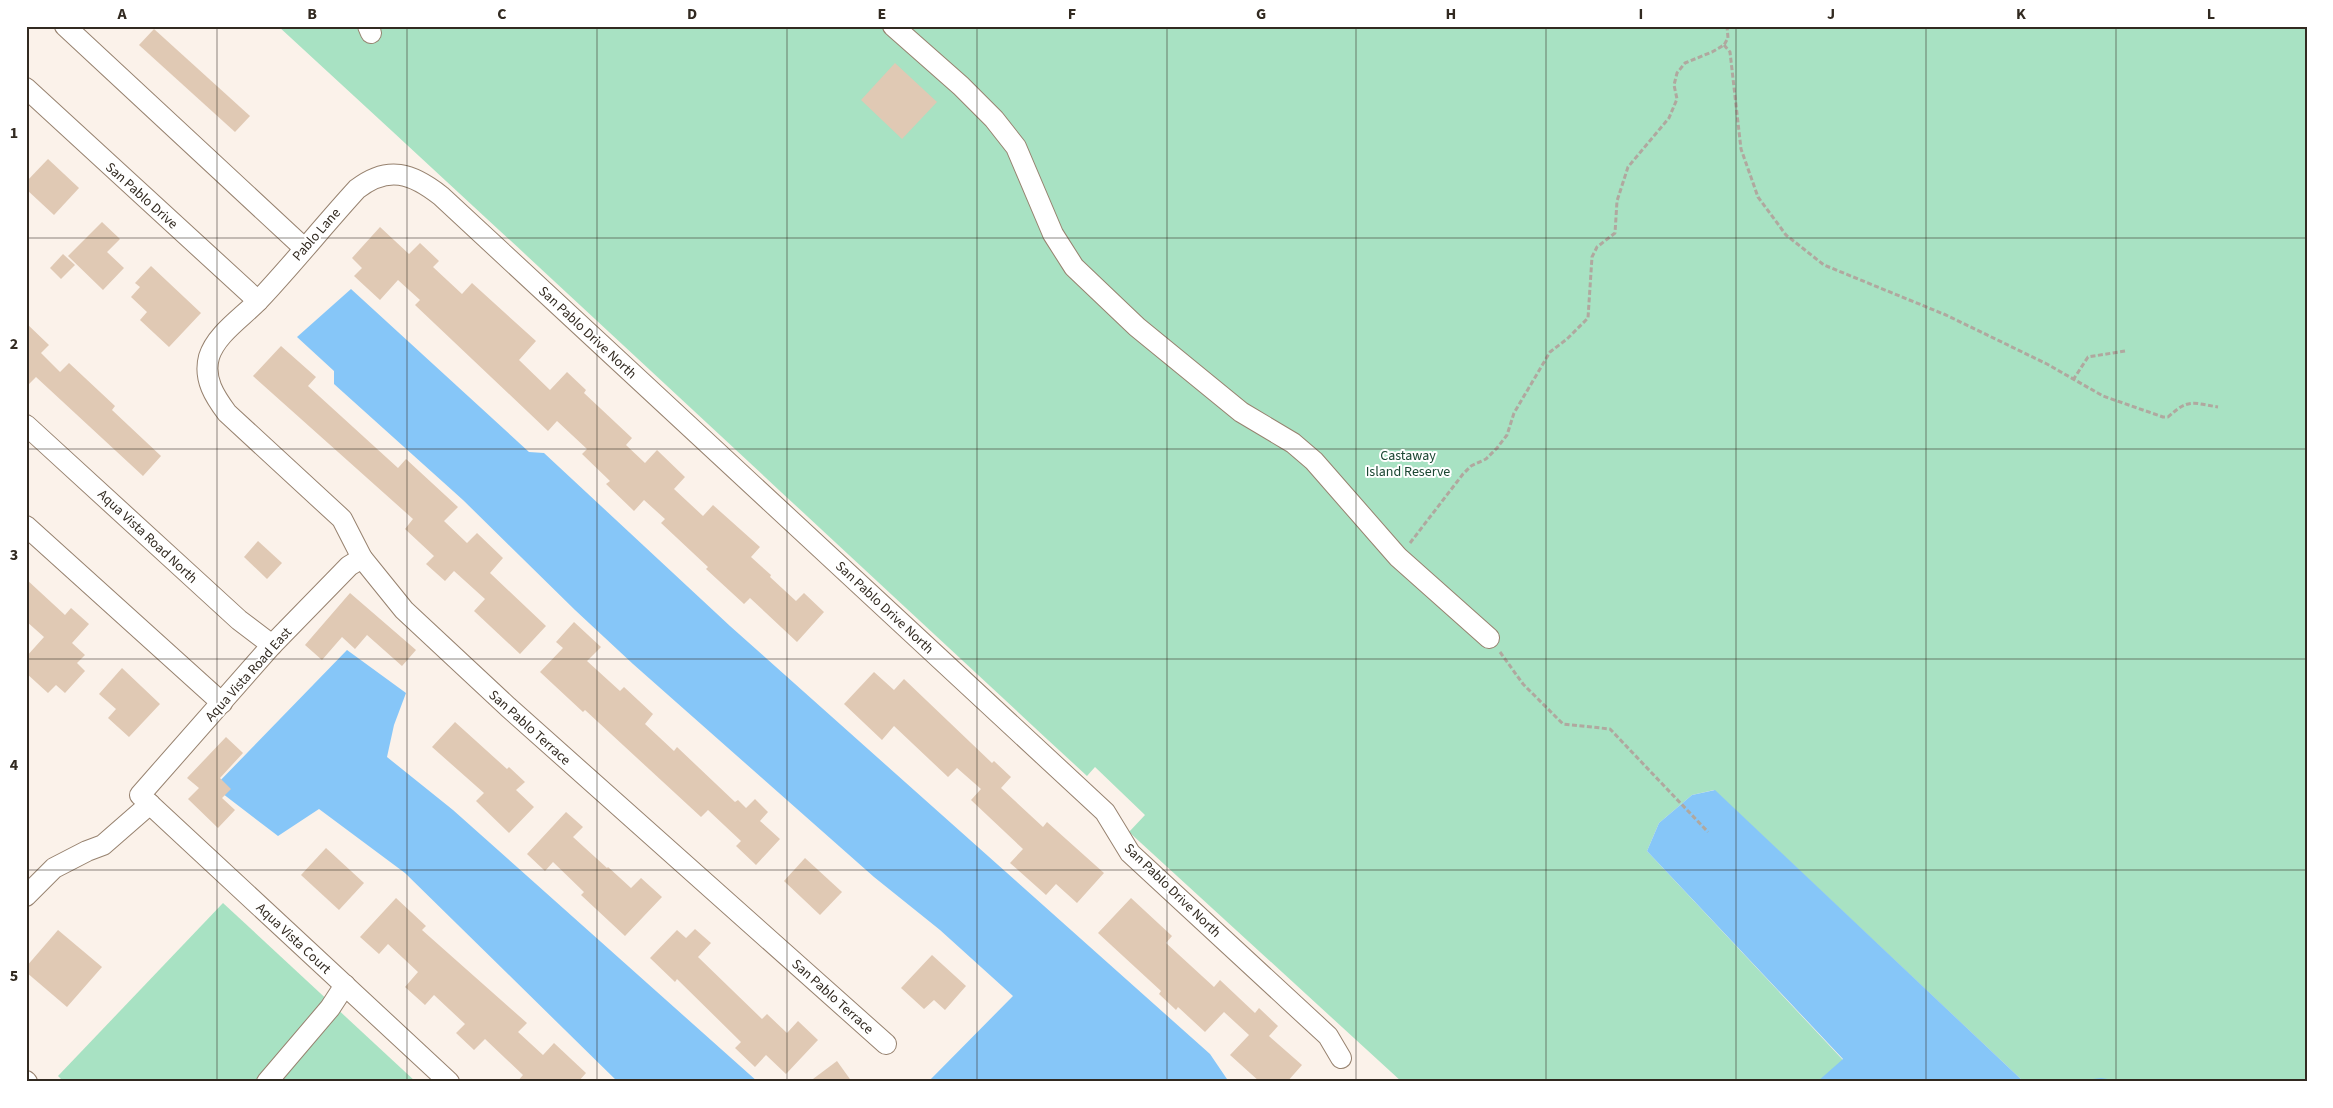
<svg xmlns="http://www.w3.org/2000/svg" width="2333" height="1108" viewBox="0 0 2333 1108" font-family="'Source Sans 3',sans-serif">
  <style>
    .green { fill: #a8e2c3 }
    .water { fill: #86c6f8 }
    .building { fill: #e0c9b4 }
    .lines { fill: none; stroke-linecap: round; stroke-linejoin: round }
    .minor-casing { stroke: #97826f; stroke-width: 22 }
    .path { stroke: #b0a89f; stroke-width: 3; stroke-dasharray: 5 2.5; stroke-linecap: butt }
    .minor { stroke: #fff; stroke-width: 20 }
    .grid { fill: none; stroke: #322a21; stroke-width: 1; stroke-opacity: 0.55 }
    .labels { text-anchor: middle; stroke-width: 4; stroke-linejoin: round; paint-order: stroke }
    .street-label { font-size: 14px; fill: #322a21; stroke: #fff }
    .park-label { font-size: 14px; fill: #1a4632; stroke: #fff }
    .neatline { fill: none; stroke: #322a21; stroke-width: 2 }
    .grid-label { font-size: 16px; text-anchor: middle; font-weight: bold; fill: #322a21 }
  </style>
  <rect width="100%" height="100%" fill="#fbf2ea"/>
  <g class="green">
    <path d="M278,26H2307V1082H2024L1714,790L1692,795L1659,823L1647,851L1843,1060L1822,1080L1817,1082H1402L1129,832L1145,815L1095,767L1087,776C817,526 549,275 278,26Z"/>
    <polygon points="223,903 416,1082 64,1082 58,1076"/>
  </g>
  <g class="water">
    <polygon points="351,289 529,452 544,453 730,626 1210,1054 1229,1082 928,1082 1013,996 940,930 874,877 633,664 575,610 463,500 334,384 334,371 297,337"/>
    <polygon points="347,650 406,693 394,725 387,757 453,810 758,1082 618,1082 405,873 319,809 278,836 214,787"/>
    <polygon points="1715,790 2024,1082 1817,1082 1843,1059 1647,851 1659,823 1692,795"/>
    <polygon points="2101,1078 2128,1082 2069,1082"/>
  </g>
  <g class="building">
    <polygon points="154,29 250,116 235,132 139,45"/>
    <polygon points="895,63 937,102 902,139 861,100"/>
    <polygon points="48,159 79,188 54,215 26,189 26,182"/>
    <polygon points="102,222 120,239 107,252 124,268 103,290 68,256"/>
    <polygon points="380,227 409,254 420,243 439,261 433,267 462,294 472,283 536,341 519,360 550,390 567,372 586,390 584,393 632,438 626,445 645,463 657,450 685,477 674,489 703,516 713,505 760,547 751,557 771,575 770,577 796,601 804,593 824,612 797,642 750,598 744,604 706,569 708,567 661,523 665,519 644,500 634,511 606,484 610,481 582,454 587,449 557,421 548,431 415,305 420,300 398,280 380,300 354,276 362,268 352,258"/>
    <polygon points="63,254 75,265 61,279 50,268"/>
    <polygon points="151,266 201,313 169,347 140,320 147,312 131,297 140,287 135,283"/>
    <polygon points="26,323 49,345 41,353 60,372 69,363 115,406 112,410 161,456 143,476 36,377 26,387"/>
    <polygon points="281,346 316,377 308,386 398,468 406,459 458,507 444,521 467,543 477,533 503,558 490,573 546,626 520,654 474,611 485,599 454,571 445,581 426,564 434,556 405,529 413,519 253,376"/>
    <polygon points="258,541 282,563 267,579 244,557"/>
    <polygon points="26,579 65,615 71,608 89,624 72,643 85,655 77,663 85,671 65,693 56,685 48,693 26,673 26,657 44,637 26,621"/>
    <polygon points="350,593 416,650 402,666 367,635 355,649 342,637 322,660 305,645"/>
    <polygon points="574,622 601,647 587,661 620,691 624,687 653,714 645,724 674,751 677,747 735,802 738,800 746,808 755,799 768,812 760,821 780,839 756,865 736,846 741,841 708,810 701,817 585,710 583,712 540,672 563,648 556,642"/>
    <polygon points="122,668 160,704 129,737 108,718 116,709 99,694"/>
    <polygon points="874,672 894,690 904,679 992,763 994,761 1011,777 1001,788 1043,827 1047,822 1104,873 1077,903 1056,884 1046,895 1010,863 1023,849 971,800 981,789 957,768 948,777 894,726 882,740 844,704"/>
    <polygon points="455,722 507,769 509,767 525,782 516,790 534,807 509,833 476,801 484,793 432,747"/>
    <polygon points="226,737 243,753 220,778 231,789 222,798 235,810 218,828 188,799 199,788 187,778"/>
    <polygon points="566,812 583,827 573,837 607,868 608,867 631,888 641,878 662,897 625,936 581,895 584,892 553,862 545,871 527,854"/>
    <polygon points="326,848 364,883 339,910 301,875"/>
    <polygon points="805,858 842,892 820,915 784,881"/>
    <polygon points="396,898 426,926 422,930 527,1023 518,1032 543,1055 554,1043 586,1073 578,1082 517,1082 523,1075 485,1039 474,1050 456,1033 465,1024 434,995 425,1005 405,987 418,972 388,944 379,954 360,937"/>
    <polygon points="1131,898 1172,936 1166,943 1214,987 1220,980 1255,1013 1259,1008 1278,1026 1269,1036 1302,1065 1287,1082 1260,1082 1230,1055 1249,1035 1224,1012 1205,1032 1178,1007 1176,1010 1159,994 1161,991 1098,933"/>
    <polygon points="695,929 711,943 698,957 762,1019 767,1014 787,1033 798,1021 818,1040 786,1074 766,1055 755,1067 735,1048 741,1042 677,979 675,982 650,958 677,930 686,938"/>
    <polygon points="58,930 102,967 67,1007 26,972 26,967"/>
    <polygon points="932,955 966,986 945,1010 934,1000 924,1009 901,988"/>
    <polygon points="837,1061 852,1082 809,1082"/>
  </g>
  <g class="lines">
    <g class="minor-casing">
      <g id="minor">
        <polyline points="65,26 304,248"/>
        <polyline points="368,26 371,33"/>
        <polyline points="893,26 961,86 994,119 1016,147 1053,234 1074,267 1137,327 1241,412 1293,443 1314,461 1398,557 1489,638"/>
        <polyline points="26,88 258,301"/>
        <polyline points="26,425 239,620 272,645"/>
        <polyline points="26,526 222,703"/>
        <polyline points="362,558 349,566 272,645 140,795 449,1082"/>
        <polyline points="26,896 54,868 87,851 103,845 150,804"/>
        <path d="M886,1044L508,707L404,610L362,558L342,519L227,413C215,397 203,379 209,357C216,334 243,317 259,300C293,264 324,225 357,189C388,165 412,173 441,196L1105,812L1130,853L1328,1036L1341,1058"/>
        <polyline points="26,1081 27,1082"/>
        <polyline points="267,1082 330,1008 345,985"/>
      </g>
    </g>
    <g class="path">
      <path d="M1724,45L1730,52L1741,149L1758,197L1786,235L1824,265L1946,315L2047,364L2103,396L2163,417H2168C2189,398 2192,403 2218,407"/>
      <polyline points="2073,380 2088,357 2125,351"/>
      <polyline points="1410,543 1463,474 1471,466 1486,459 1497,448 1507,435 1514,413 1550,352 1567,339 1588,318 1592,257 1597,247 1615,233 1617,201 1628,167 1669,118 1677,99 1674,85 1677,73 1685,63 1712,52 1724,45 1728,38 1727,26"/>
      <polyline points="1500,652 1523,684 1563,724 1610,729 1708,832"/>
    </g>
    <use href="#minor" class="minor"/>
  </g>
  <path class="grid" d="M217,26V1082M407,26V1082M597,26V1082M787,26V1082M977,26V1082M1167,26V1082M1356,26V1082M1546,26V1082M1736,26V1082M1926,26V1082M2116,26V1082M26,238H2307M26,449H2307M26,659H2307M26,870H2307"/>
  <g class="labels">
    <g class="street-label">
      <text transform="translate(142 195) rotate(42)" y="5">San Pablo Drive</text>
      <text transform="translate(316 234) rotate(-49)" y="5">Pablo Lane</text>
      <text transform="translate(588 332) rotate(43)" y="5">San Pablo Drive North</text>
      <text transform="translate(148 536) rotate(43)" y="5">Aqua Vista Road North</text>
      <text transform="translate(885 607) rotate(43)" y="5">San Pablo Drive North</text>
      <text transform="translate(248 674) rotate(-48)" y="5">Aqua Vista Road East</text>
      <text transform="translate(530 727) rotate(42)" y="5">San Pablo Terrace</text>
      <text transform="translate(1173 890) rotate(44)" y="5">San Pablo Drive North</text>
      <text transform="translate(294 938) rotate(43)" y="5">Aqua Vista Court</text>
      <text transform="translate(833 996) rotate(42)" y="5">San Pablo Terrace</text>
    </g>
    <g class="park-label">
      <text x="1408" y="460">Castaway<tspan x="1408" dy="16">Island Reserve</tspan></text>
    </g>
  </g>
  <rect width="2333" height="1108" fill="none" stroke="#ffffff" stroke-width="55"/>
  <rect x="28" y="28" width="2278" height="1052" class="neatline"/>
  <g class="grid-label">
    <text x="122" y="19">A</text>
    <text x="312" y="19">B</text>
    <text x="502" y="19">C</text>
    <text x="692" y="19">D</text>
    <text x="882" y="19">E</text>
    <text x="1072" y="19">F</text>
    <text x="1261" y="19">G</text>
    <text x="1451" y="19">H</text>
    <text x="1641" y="19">I</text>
    <text x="1831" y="19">J</text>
    <text x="2021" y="19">K</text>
    <text x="2211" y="19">L</text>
    <text x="14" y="138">1</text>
    <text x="14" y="349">2</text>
    <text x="14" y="560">3</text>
    <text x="14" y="770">4</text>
    <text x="14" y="981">5</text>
  </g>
</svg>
